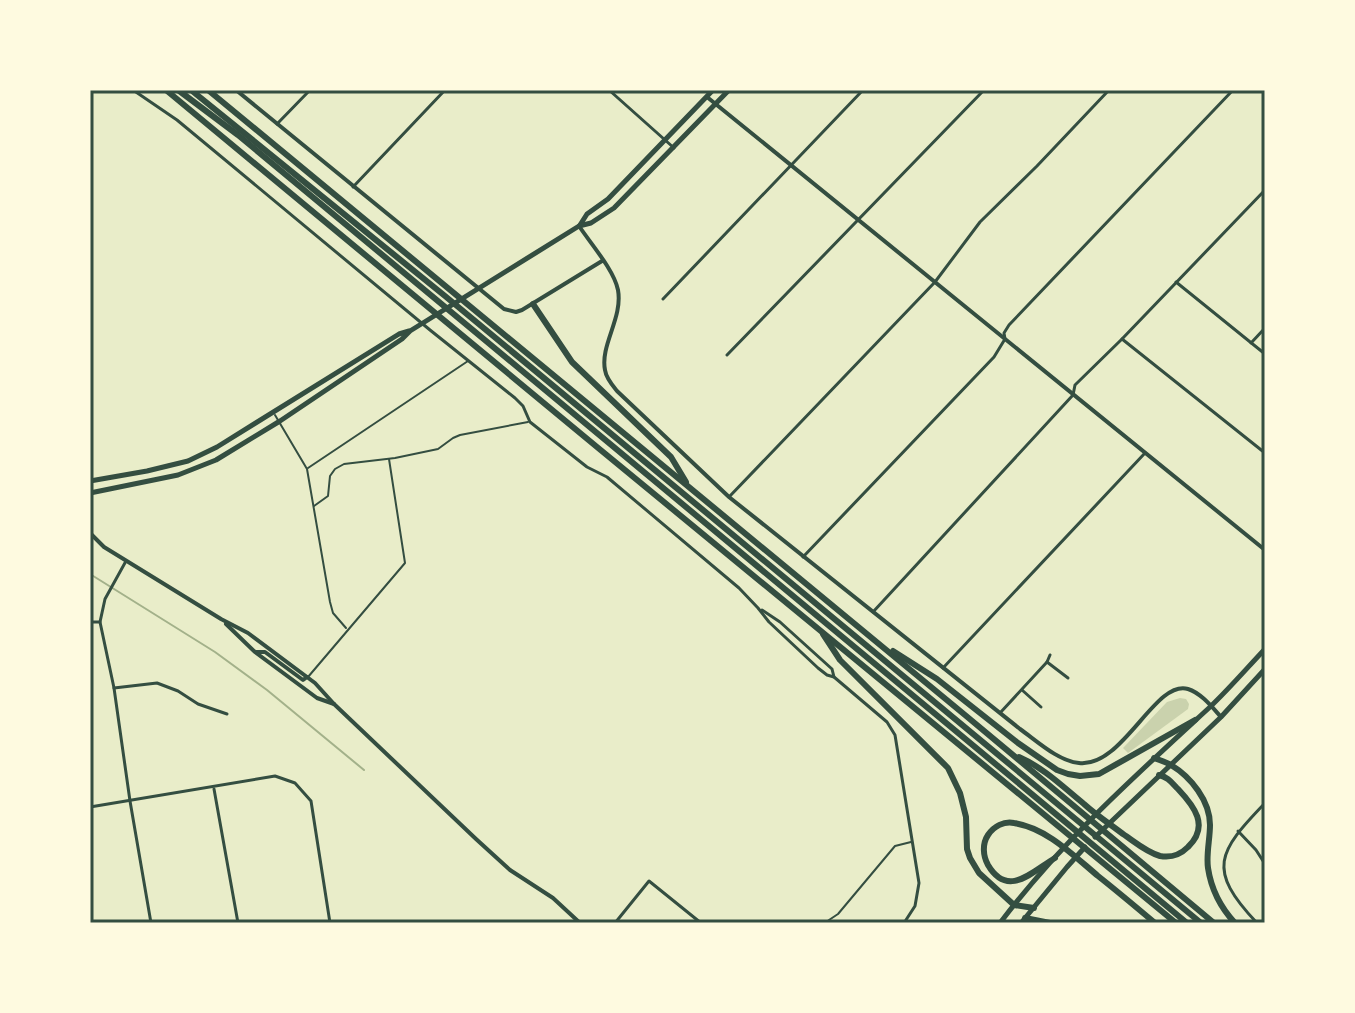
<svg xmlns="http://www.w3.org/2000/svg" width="1355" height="1013" viewBox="0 0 1355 1013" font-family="Ubuntu,sans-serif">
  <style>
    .green { fill: #cad2ad }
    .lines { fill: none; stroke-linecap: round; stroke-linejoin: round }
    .stream { stroke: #a3b18a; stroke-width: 2 }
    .service { stroke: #344e41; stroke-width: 2 }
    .minor { stroke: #344e41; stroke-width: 3 }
    .tertiary { stroke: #344e41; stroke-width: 4 }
    .primary { stroke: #344e41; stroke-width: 5 }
    .motorway { stroke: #344e41; stroke-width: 6 }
    .neatline { fill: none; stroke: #344e41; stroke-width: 3 }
  </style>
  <rect width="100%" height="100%" fill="#e9edc9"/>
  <polygon class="green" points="1180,698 1186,699 1189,704 1188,709 1128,753 1123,748 1167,702"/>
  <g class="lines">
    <polyline class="stream" points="90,574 215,652 267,690 364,770"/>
    <g class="service">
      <polyline points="275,415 307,469 330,602 333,613 346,628"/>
      <polyline points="308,468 468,361"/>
      <polyline points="314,506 328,496 330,476 335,469 344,464 395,458 438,449 453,438 460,435 528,422"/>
      <polyline points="308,677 405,563 389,459"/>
      <polyline points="826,922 838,914 895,846 911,842"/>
    </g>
    <g class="minor">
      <polyline points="133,90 177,120 430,330 515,398 523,406 530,422 587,467 607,477 739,588 758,608 769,622 818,668 827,675 834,677 887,722 895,735 919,883 915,906 904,923"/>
      <polyline points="609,90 674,148"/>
      <polyline points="277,124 310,90"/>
      <polyline points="353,187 445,90"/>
      <polyline points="1176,282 1265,354"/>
      <polyline points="663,299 863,90"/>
      <polyline points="1122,339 1265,453"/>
      <polyline points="1251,343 1265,328"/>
      <polyline points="727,355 984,90"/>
      <polyline points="729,497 935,282 980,222 1037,166 1109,90"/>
      <polyline points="803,557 994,357 1005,339 1004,333 1009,325 1233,90"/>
      <polyline points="126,561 105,599 100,622 114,688 130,801 151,923"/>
      <polyline points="762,610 780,622 832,669 834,677"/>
      <polyline points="873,612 1073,395 1075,385 1122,339 1265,190"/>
      <polyline points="90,622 100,622"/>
      <polyline points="1047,662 1068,678"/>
      <polyline points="943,668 1145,453"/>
      <polyline points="114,688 157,683 178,691 198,704 227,714"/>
      <polyline points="1022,690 1041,707"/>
      <polyline points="1000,713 1047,662 1050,655"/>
      <polyline points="214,789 238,923"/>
      <polyline points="90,807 275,776 295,783 311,801 330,923"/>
      <polyline points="1238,831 1256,850 1265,864"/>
      <polyline points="615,923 649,881 701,923"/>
      <path d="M1257,923C1206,869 1218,852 1265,803"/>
    </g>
    <g class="tertiary">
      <polyline points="236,90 504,309 516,312 522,310 602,261"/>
      <polyline points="707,97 1265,550"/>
      <path d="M579,226C591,244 614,270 618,290C623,318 600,345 605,370C606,378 612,385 617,391L729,497L1020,729C1037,741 1058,761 1079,763C1123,768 1155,679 1188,689C1201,693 1212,707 1221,717"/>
      <polyline points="90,533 104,547 221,619 248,633 315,683 334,704 476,839 510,870 553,898 580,923"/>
      <polyline points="226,624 255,652 317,698 334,704"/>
      <polyline points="256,652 265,652 303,680 307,677"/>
    </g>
    <g class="primary">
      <polyline points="580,225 587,214 608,199 713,90"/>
      <polyline points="90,481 147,471 188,461 217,447 399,334 409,331"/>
      <polyline points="90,493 178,475 216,460 280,421 402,339 410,331 579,226 591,223 614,208 729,90"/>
      <polyline points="1095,837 1221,717 1265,669"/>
      <path d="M1000,923C1061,842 1136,775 1210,707C1229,689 1247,668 1265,649"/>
      <polyline points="1021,923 1067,867 1085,847"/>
    </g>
    <g class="motorway">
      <path d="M166,90C501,370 839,645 1176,923"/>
      <polyline points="178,90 238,135 1187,923"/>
      <polyline points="191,90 445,296 1201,923"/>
      <polyline points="208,90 965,715 1214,923"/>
      <polyline points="533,304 572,362 671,457 686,482"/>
      <polyline points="823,634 840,660 948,768 960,793 966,817 967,849 970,858 979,873 1014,905 1034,908"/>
      <polyline points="893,651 937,679 1018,743 1057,770 1068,774 1080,776 1099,774 1195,720"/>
      <path d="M1019,757C1044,768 1063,787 1084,804C1096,815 1110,824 1123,834C1135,842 1146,852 1160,856C1171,858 1180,855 1188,847C1210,826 1194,806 1178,789C1172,783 1168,777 1159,775"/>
      <path d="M1154,758C1159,760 1166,762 1171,765C1191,777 1210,801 1210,825C1210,839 1206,854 1208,868C1211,888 1221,908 1235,923"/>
      <path d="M1055,858C1033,871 1008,899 988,865C983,856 982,844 988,835C994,826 1004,821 1014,823C1047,828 1074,856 1098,876C1117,891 1136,907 1155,923"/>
      <polyline points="1025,918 1050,923"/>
    </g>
  </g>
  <rect width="1355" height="1013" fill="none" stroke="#fefae0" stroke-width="184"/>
  <rect x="92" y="92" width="1171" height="829" class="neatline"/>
</svg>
